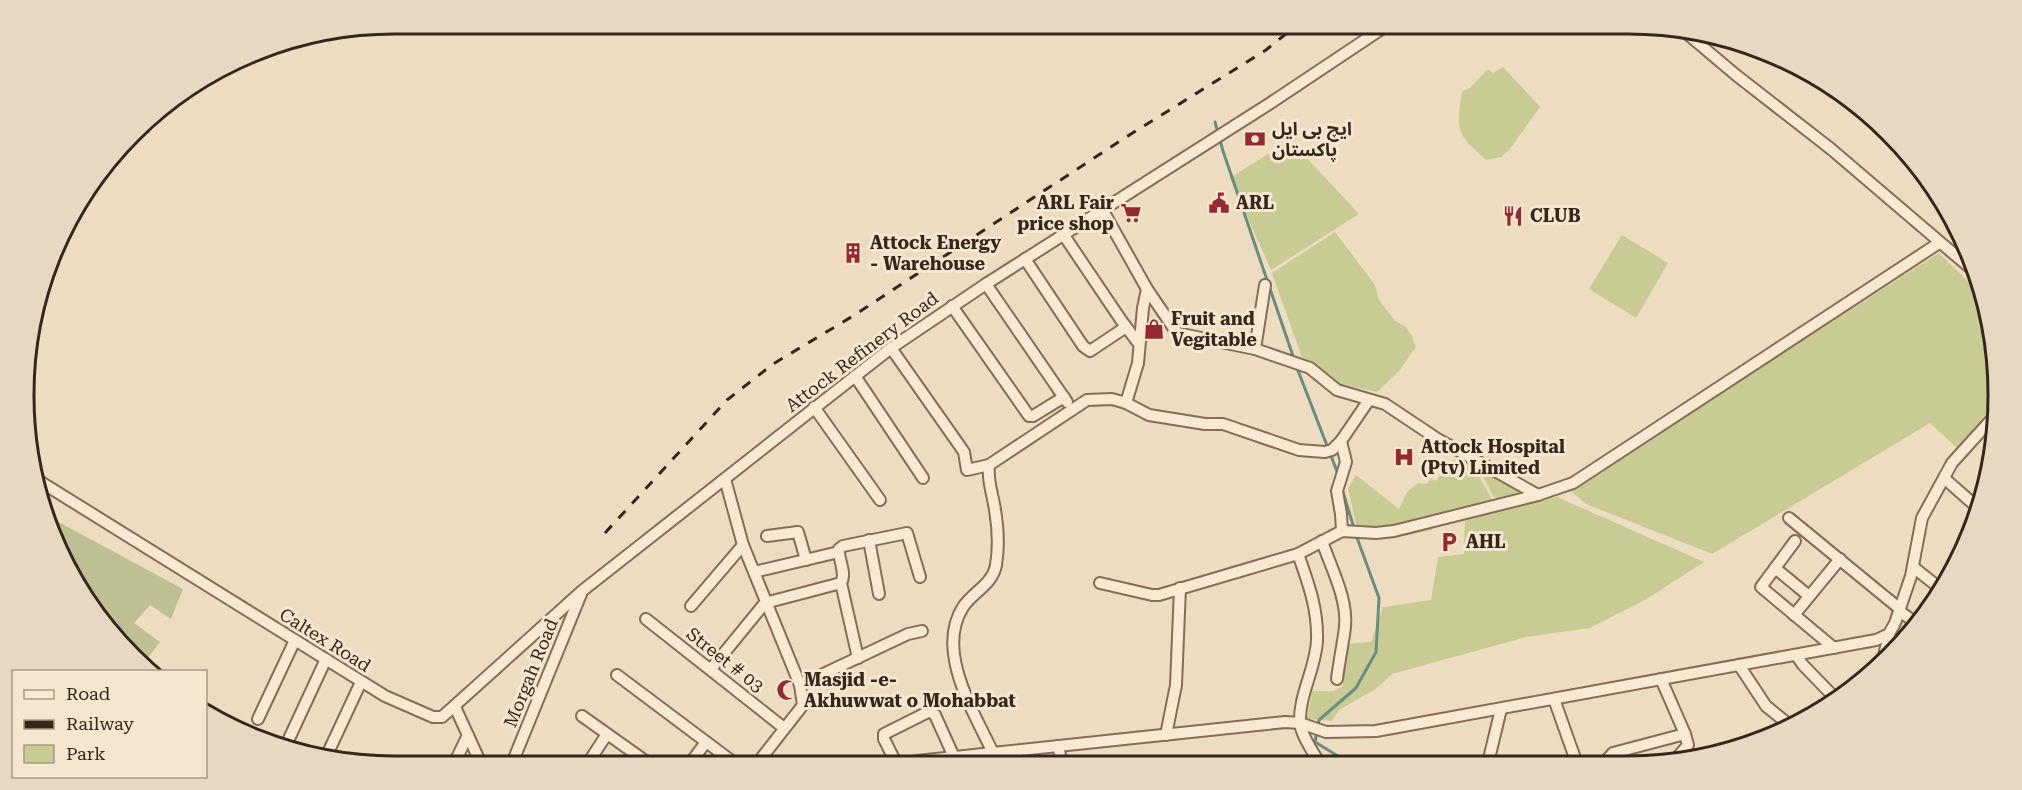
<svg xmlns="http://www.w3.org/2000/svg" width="2022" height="790" viewBox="0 0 2022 790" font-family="'Roboto Serif','Noto Sans Arabic',serif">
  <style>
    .green { fill: #c9cb94 }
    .cemetery { fill: #bec093 }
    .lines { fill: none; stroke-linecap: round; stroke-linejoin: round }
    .stream { stroke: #6a8d81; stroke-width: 3 }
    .minor-casing { stroke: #866d58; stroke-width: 14 }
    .minor { stroke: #f8ead2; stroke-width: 10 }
    .rail { stroke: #36261c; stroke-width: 3; stroke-dasharray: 10 10; stroke-linecap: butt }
    .labels { text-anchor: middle; stroke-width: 6; stroke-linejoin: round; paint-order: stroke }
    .poi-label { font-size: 18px; font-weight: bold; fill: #36261c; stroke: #f5e7cf; text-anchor: start }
    .street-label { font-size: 18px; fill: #36261c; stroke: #f5e7cf }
    .rim { fill: none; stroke: #36261c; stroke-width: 3 }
  </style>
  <rect width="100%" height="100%" fill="#eddcbf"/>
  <g class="green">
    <path d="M1503,67L1540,107L1509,150L1501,157L1486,160C1456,133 1456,131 1462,91L1470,88L1488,69L1493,73Z"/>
    <polygon points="1290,140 1359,214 1271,270 1230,178"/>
    <polygon points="1335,232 1375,285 1379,300 1395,321 1406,327 1412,336 1416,347 1399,371 1377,392 1341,384 1316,364 1302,358 1272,273"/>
    <polygon points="1622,235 1668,263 1636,318 1589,289"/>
    <polygon points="1939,253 1975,288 1995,347 1991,408 1957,448 1930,423 1712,554 1586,504 1570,490"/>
    <polygon points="1457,458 1467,461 1480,478 1494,503 1430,525 1432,530 1395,538 1358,533 1348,488 1356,475 1399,509 1407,492 1418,483 1426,484 1431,479 1436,481 1449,463"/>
    <polygon points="1477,465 1534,496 1503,503 1493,496"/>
    <polygon points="1557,497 1704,562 1645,600 1590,628 1526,637 1392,674 1377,688 1339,710 1332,721 1307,719 1312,691 1334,691 1343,686 1345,644 1371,642 1383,607 1431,600 1438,557 1464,554 1465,518"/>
  </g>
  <polygon class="cemetery" points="53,519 183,589 171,619 150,605 134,623 160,642 144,663 86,601"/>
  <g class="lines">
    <g class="stream">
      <polyline points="1215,122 1223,151 1294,359"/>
      <polyline points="1297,368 1338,474"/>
      <polyline points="1342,489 1354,528"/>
      <polyline points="1351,764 1315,742 1319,720 1356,688 1376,652 1379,598 1356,535"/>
    </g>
    <g class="minor-casing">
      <g id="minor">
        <polyline points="1685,32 1736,75 1831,149 1968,266"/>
        <polyline points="1102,209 1147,289 1177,333 1255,349 1310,368 1337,390 1385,404 1436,438 1538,495"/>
        <polyline points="1063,234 1121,320 1139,344"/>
        <polyline points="1025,259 1083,346 1090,351 1126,327"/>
        <polyline points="986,284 1067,402"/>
        <polyline points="1147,289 1143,308 1138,363 1126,403 1149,415 1205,424 1223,424 1299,450 1325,452 1332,450 1341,441"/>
        <polyline points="952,306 1029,416 1033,416 1064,397"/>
        <polyline points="891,348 964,452 967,470 989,465"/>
        <polyline points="1255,349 1265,285"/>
        <polyline points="855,376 923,478"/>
        <polyline points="814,407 880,500"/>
        <polyline points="1944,478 1978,508"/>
        <polyline points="36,479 385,696 433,717 442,717 582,591 891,348 986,284 1269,104 1389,24"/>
        <polyline points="725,479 743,545 800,685 803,705 756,765"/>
        <polyline points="1789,518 1900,609"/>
        <polyline points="1342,531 1341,514 1337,491 1346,462 1341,441 1369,400"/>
        <polyline points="767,536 798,532 806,560"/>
        <polyline points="869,540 879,594"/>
        <path d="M1322,541C1331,568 1348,599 1345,627C1343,644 1339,662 1337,679"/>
        <polyline points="1795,541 1761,587 1834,648"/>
        <path d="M1298,554C1308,582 1318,609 1317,640C1316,668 1299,694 1300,722C1300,733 1314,754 1320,764"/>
        <polyline points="1913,567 1941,589"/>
        <polyline points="1775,568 1809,596"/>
        <polyline points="754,572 839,552"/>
        <polyline points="841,583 858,658"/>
        <polyline points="1100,583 1152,595 1159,595 1298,554 1342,531 1376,533 1394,531 1538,495 1573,483 1939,243"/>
        <polyline points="691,606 743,545"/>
        <polyline points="1899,611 1915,622"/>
        <polyline points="1794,615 1840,559"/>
        <polyline points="646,619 784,728"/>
        <polyline points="1796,655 1803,665 1835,698"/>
        <polyline points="1883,660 1889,634"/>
        <polyline points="1739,665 1766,706 1792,727"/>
        <path d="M711,669L765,603L841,583C847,573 838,560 839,549L843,546L907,533L920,577"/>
        <polyline points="617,675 737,765"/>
        <polyline points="800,685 908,634 922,631"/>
        <polyline points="1554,699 1576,761"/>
        <polyline points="455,707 482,766"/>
        <polyline points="582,716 651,765"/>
        <polyline points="258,719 295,640"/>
        <polyline points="1166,735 1176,685 1180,588"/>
        <polyline points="288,741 326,659"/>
        <polyline points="1058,746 1062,764"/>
        <polyline points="326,757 361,682"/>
        <polyline points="590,760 607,734"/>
        <polyline points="1488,763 1501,709"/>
        <polyline points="1604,763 1613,753 1685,734 1661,679"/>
        <polyline points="1670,763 1677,758 1688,745 1685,734"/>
        <path d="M993,764V753C974,712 935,651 963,607C973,592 993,584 996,565C999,547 998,528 995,510C993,495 987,481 989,465L1087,400L1112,399L1126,403"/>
        <polyline points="689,765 706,742"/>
        <polyline points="897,765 884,739 884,734 930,711 935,715 954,757"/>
        <polyline points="903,765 917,761 1285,722 1300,723 1326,732 1376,731 1876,640 1889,634 1895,623 1911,576 1922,518 1952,463 1990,421"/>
        <polyline points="453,766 468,735"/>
        <polyline points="511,766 581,594"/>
      </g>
    </g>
    <use href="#minor" class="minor"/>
    <polyline class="rail" points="605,533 727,400 773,364 853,316 1123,139 1266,50 1298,24"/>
  </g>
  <defs>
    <g id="bank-bare" transform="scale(1.62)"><path d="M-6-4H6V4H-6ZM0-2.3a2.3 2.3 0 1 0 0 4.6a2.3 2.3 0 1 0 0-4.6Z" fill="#952831" stroke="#f5e7cf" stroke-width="2.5" paint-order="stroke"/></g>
    <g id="civic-bare" transform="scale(1.62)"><path d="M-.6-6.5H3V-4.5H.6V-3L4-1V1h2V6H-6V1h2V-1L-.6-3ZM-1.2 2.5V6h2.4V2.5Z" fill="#952831" stroke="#f5e7cf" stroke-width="2.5" paint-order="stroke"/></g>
    <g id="supermarket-bare" transform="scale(1.62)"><path d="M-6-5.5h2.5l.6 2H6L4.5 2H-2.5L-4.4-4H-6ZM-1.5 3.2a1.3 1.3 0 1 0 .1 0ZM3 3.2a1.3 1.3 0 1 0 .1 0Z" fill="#952831" stroke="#f5e7cf" stroke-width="2.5" paint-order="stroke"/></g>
    <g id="restaurant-bare" transform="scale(1.62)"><path d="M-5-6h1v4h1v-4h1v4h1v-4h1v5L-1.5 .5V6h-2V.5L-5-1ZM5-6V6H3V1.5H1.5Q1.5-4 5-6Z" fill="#952831" stroke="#f5e7cf" stroke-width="2.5" paint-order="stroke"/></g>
    <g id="building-bare" transform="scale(1.62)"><path d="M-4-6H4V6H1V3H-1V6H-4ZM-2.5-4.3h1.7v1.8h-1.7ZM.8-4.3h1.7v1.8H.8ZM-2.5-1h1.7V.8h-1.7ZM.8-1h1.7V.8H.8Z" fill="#952831" stroke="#f5e7cf" stroke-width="2.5" paint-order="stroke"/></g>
    <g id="shop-bare" transform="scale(1.62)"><path d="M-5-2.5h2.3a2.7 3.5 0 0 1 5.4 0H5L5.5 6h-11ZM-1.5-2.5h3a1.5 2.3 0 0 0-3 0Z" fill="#952831" stroke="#f5e7cf" stroke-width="2.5" paint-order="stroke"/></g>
    <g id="hospital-bare" transform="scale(1.62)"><path d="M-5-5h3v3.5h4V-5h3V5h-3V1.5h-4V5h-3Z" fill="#952831" stroke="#f5e7cf" stroke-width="2.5" paint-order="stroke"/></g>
    <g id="parking-bare" transform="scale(1.62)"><path d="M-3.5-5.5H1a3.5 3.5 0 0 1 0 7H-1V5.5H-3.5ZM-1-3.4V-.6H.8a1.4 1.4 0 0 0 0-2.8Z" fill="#952831" stroke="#f5e7cf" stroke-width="2.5" paint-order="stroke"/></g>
    <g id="mosque-bare" transform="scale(1.62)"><path d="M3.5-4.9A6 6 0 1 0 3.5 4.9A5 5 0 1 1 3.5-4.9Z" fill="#952831" stroke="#f5e7cf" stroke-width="2.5" paint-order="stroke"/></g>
  </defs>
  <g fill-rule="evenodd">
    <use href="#bank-bare" x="1255" y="139"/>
    <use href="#civic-bare" x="1219" y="203"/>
    <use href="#supermarket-bare" x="1131" y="213"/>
    <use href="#restaurant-bare" x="1513" y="216"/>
    <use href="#building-bare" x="853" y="253"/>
    <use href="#shop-bare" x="1154" y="329"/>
    <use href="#hospital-bare" x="1404" y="457"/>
    <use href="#parking-bare" x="1449" y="542"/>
    <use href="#mosque-bare" x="787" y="690"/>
  </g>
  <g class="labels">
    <g class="poi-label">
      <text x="1272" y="135">ایچ بی ایل<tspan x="1272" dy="21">پاکستان</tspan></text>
      <text x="1114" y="209" text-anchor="end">ARL Fair<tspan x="1114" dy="21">price shop</tspan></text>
      <text x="1236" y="209">ARL</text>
      <text x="1530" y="222">CLUB</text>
      <text x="870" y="249">Attock Energy<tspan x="870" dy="21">- Warehouse</tspan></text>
      <text x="1171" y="325">Fruit and<tspan x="1171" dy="21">Vegitable</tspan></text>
      <text x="1421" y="453">Attock Hospital<tspan x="1421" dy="21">(Ptv) Limited</tspan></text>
      <text x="1466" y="548">AHL</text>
      <text x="804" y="686">Masjid -e-<tspan x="804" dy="21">Akhuwwat o Mohabbat</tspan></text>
    </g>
    <g class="street-label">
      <text transform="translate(862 352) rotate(-37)" y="6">Attock Refinery Road</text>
      <text transform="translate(325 640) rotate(32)" y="6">Caltex Road</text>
      <text transform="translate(725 660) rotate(38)" y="6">Street # 03</text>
      <text transform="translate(531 673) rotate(-68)" y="6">Morgah Road</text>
    </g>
  </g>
  <path d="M0 0H2022V790H0ZM394 34H1628A360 360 0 0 1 1988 394V396A360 360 0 0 1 1628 756H394A360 360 0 0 1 34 396V394A360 360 0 0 1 394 34Z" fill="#e6d8c1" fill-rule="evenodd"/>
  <path class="rim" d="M394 34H1628A360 360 0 0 1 1988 394V396A360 360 0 0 1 1628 756H394A360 360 0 0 1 34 396V394A360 360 0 0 1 394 34Z"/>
  <rect x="12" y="670" width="195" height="108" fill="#f5e7cf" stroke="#a99a87" stroke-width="1.5"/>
  <rect x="24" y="690" width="30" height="9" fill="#f8ead2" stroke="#a99a87" stroke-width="1.5"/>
  <text x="66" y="700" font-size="18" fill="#36261c">Road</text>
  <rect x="24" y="720" width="30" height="9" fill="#36261c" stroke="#a99a87" stroke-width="1.5"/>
  <text x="66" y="730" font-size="18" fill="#36261c">Railway</text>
  <rect x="24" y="745" width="30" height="18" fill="#c9cb94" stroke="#a99a87" stroke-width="1.5"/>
  <text x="66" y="760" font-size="18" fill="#36261c">Park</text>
</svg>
